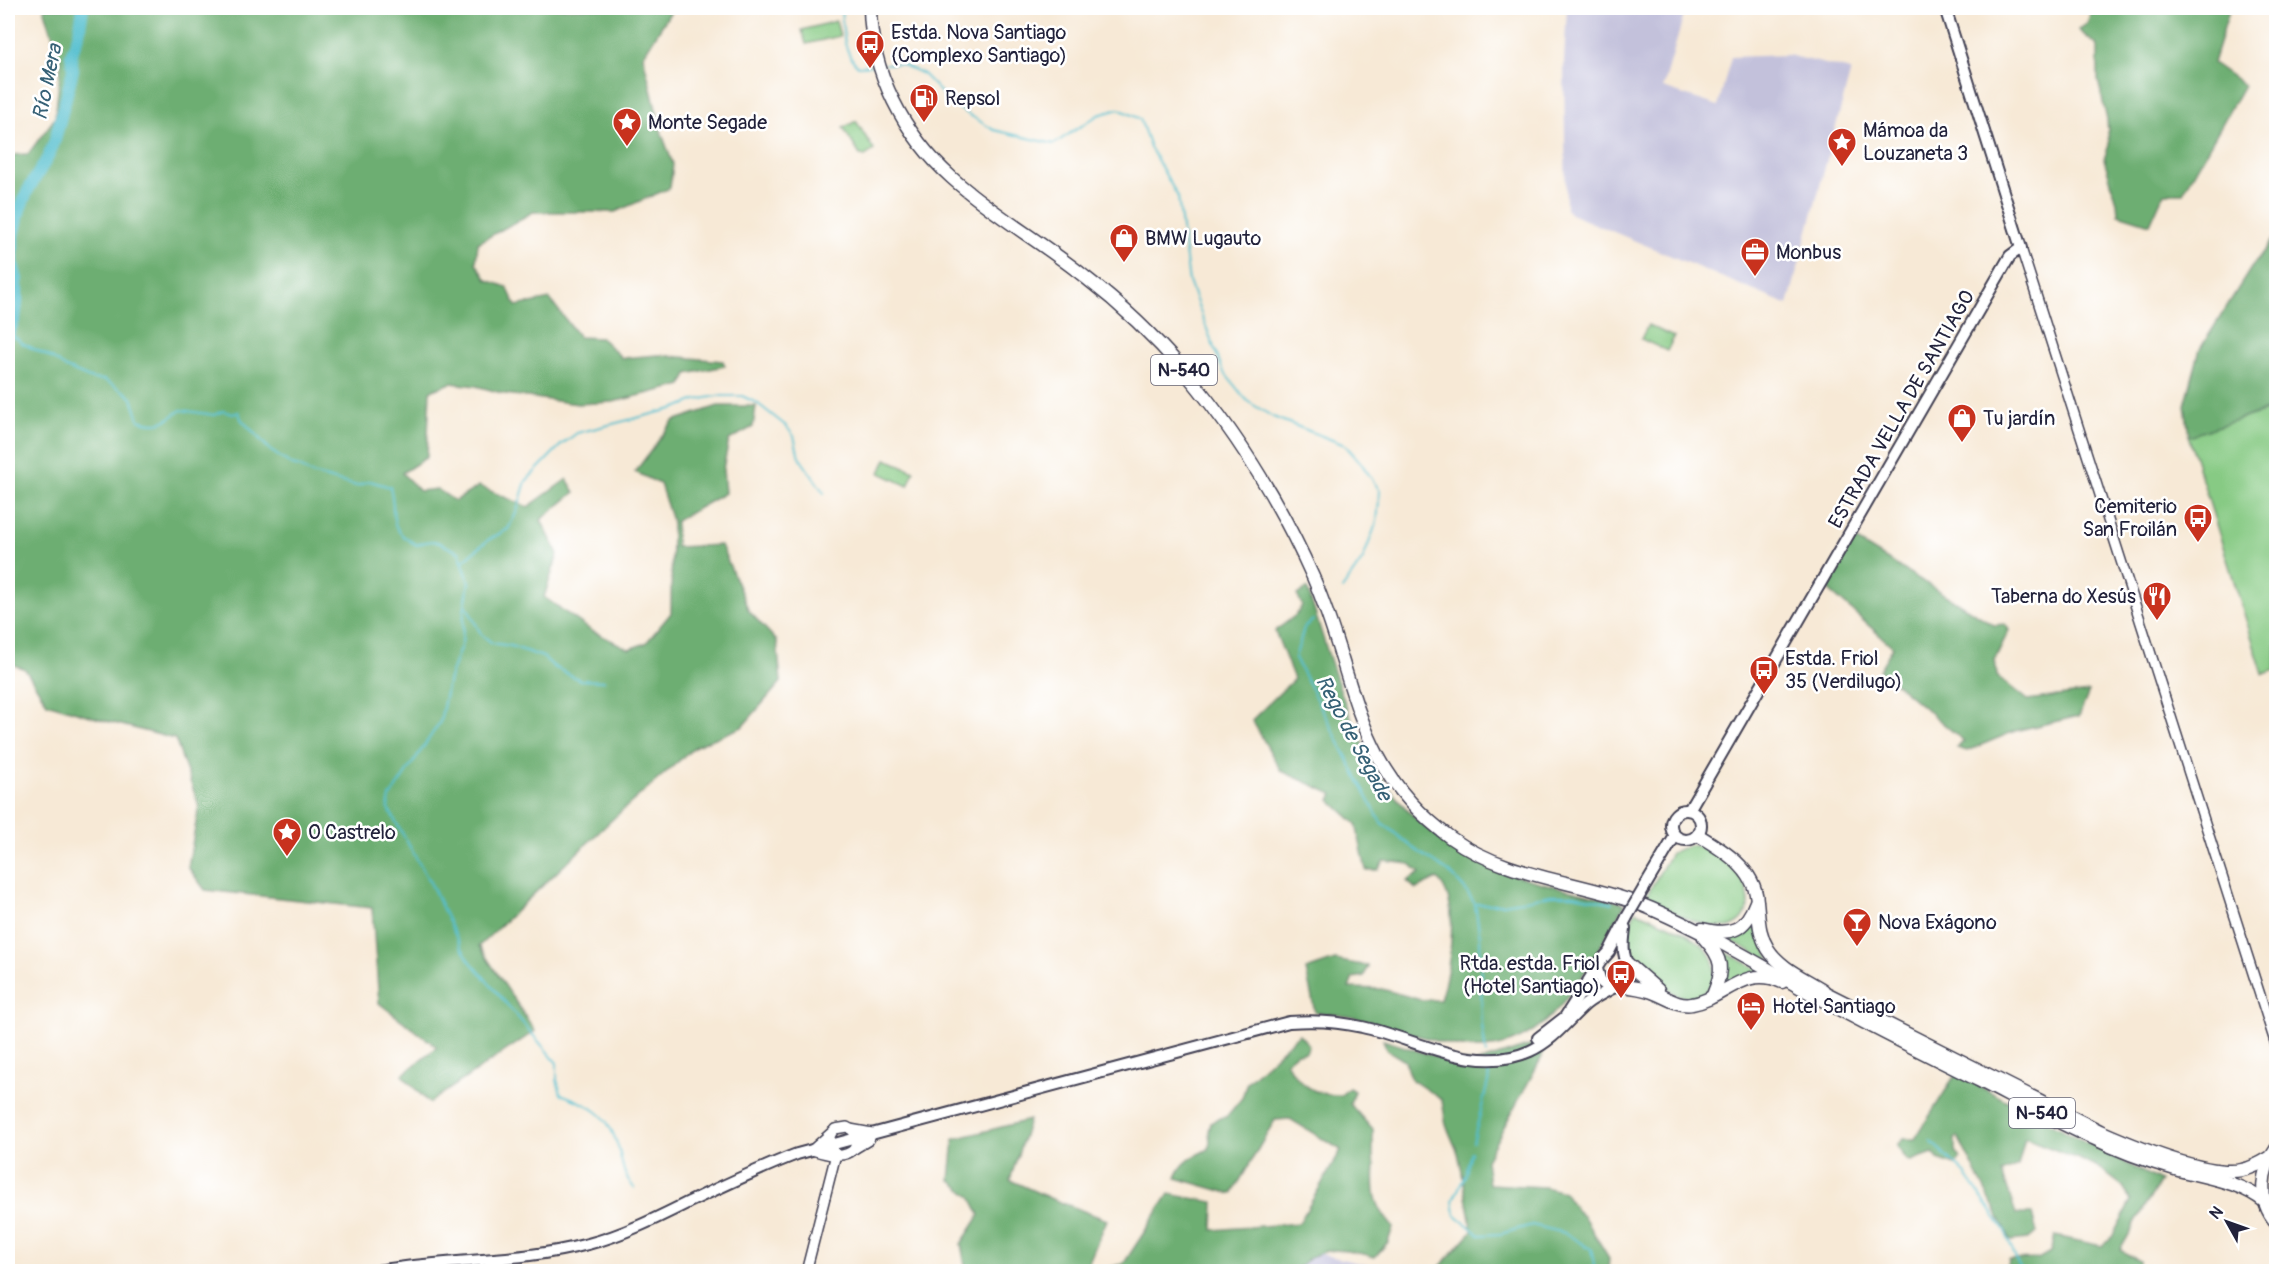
<svg xmlns="http://www.w3.org/2000/svg" width="2284" height="1279" viewBox="0 0 2284 1279" font-family="Pangolin,sans-serif">
  <style>
    .industrial { fill: #c3c1db }
    .green { fill: #87ca84; stroke: #547660; stroke-width: 1.5 }
    .forest { fill: #6dae72; stroke: #486856; stroke-width: 1.5 }
    .lines { fill: none; stroke-linecap: round; stroke-linejoin: round }
    .stream { stroke: #54bfcf; stroke-width: 2 }
    .river { stroke: #54bfcf; stroke-width: 12 }
    .minor-casing { stroke: #424052; stroke-width: 12 }
    .major-casing { stroke: #424052; stroke-width: 14 }
    .highway-casing { stroke: #424052; stroke-width: 15 }
    .minor { stroke: #fff; stroke-width: 9 }
    .major { stroke: #fff; stroke-width: 10 }
    .highway { stroke: #fff; stroke-width: 12 }
    .major-bridge-casing { stroke: #424052; stroke-width: 14; stroke-linecap: butt }
    .major-bridge { stroke: #fff; stroke-width: 10 }
    .labels { text-anchor: middle; stroke-width: 5; stroke-linejoin: round; paint-order: stroke }
    .shield { fill: #fff; stroke: #646476; stroke-width: 1.5 }
    .shield-label { font-size: 18px; font-weight: bold; fill: #22223b }
    .poi-label { font-size: 20px; fill: #22223b; stroke: #fff; text-anchor: start }
    .street-label { font-size: 20px; fill: #22223b; stroke: #fff }
    .water-label { font-size: 21px; font-style: italic; fill: #366176; stroke: #fff }
  </style>
  <rect width="100%" height="100%" fill="#fff"/>
  <filter id="ink" filterUnits="userSpaceOnUse"><feTurbulence type="fractalNoise" baseFrequency=".0167" numOctaves="2"/><feDisplacementMap in="SourceGraphic" scale="12" xChannelSelector="R" yChannelSelector="G"/><feConvolveMatrix kernelMatrix="1 2 1 2 8 2 1 2 1" color-interpolation-filters="sRGB"/></filter>
  <filter id="wash" filterUnits="userSpaceOnUse"><feTurbulence type="fractalNoise" baseFrequency=".008" numOctaves="4" result="noise"/><feDisplacementMap in="SourceGraphic" scale="24" xChannelSelector="R" yChannelSelector="G"/><feGaussianBlur stdDeviation="1.35" result="paint"/><feColorMatrix in="noise" values="0 0 0 0 0 0 0 0 0 0 0 0 0 0 0 0 0 1.4 0 .05"/><feComposite in="paint" operator="in"/></filter>
  <g filter="url(#wash)">
    <rect width="100%" height="100%" fill="#f7e9d6"/>
    <g class="industrial">
      <polygon points="1567,8 1626,8 1684,15 1663,88 1718,106 1731,57 1788,55 1851,70 1788,305 1571,214 1566,209 1564,62"/>
      <polygon points="1316,1253 1380,1268 1393,1265 1407,1271 1289,1272 1296,1257"/>
    </g>
    <g class="green">
      <polygon points="836,21 840,36 806,44 802,30"/>
      <polygon points="856,121 874,150 865,156 860,155 843,128"/>
      <polygon points="1648,325 1674,337 1667,351 1641,339"/>
      <polygon points="2276,408 2276,670 2263,674 2188,435"/>
      <polygon points="886,459 914,471 908,486 880,473"/>
      <path d="M1689,845C1718,845 1765,888 1743,918C1740,922 1732,927 1727,927C1698,928 1670,910 1645,898L1671,853Z"/>
      <path d="M1636,911C1663,923 1728,942 1712,982C1709,990 1700,997 1691,998C1676,999 1633,969 1629,955C1624,940 1629,923 1636,911Z"/>
      <polygon points="1755,922 1771,962 1730,940 1730,939"/>
      <polygon points="1725,952 1758,969 1759,972 1725,982 1723,955"/>
    </g>
    <g class="forest">
      <polygon points="44,8 673,8 643,56 662,134 673,164 670,188 615,212 533,212 478,243 476,263 487,280 507,287 516,306 550,299 579,337 601,338 622,358 658,355 723,361 725,366 687,374 682,385 613,402 578,404 505,394 476,386 451,383 430,391 427,457 402,473 420,491 437,489 455,501 479,486 528,507 567,479 575,492 541,520 558,554 544,597 592,631 629,649 646,643 671,613 672,521 660,484 635,472 673,421 718,406 756,406 753,427 729,440 723,469 725,493 676,521 676,547 721,545 749,611 777,641 781,682 742,727 696,746 616,816 479,946 535,1031 429,1103 402,1075 437,1047 379,1003 372,908 205,890 188,867 199,806 175,739 106,721 47,703 25,669 8,663 8,317 11,315 14,291 8,280 8,168 11,155 28,154 55,118 61,63"/>
      <polygon points="2091,8 2230,8 2213,63 2244,85 2183,193 2164,193 2150,224 2118,214 2117,202 2104,159 2109,145 2107,120 2098,80 2098,46 2078,30 2088,23"/>
      <polygon points="2276,235 2276,407 2189,436 2185,405 2200,349 2251,268"/>
      <polygon points="1852,538 1994,625 2005,624 2009,630 1995,659 1997,676 2027,700 2089,692 2079,716 2015,731 1967,751 1957,748 1964,741 1879,670 1893,647 1824,586"/>
      <path d="M1307,588C1347,707 1366,818 1497,869C1538,885 1583,891 1625,904C1580,977 1544,1074 1439,1042C1398,1030 1358,1014 1315,1013L1306,970L1335,960L1368,966L1364,976L1353,978L1349,988L1382,989L1421,1000H1440C1449,972 1462,901 1437,879L1416,889L1407,881L1420,873L1410,864L1384,861L1378,870H1366L1356,824L1330,800L1333,794L1281,771L1252,720L1294,679L1275,631L1297,614L1302,605L1297,595Z"/>
      <path d="M1299,1034L1309,1045L1306,1052L1297,1053L1286,1062C1300,1085 1314,1096 1341,1095L1349,1088L1354,1091L1350,1104L1373,1130V1160L1375,1164C1373,1193 1374,1205 1393,1227L1388,1242L1375,1257C1342,1248 1319,1244 1295,1271H1099L1124,1263L1169,1194L1214,1202L1213,1230L1299,1223L1341,1150L1290,1119L1275,1120L1232,1194L1176,1178C1181,1162 1194,1156 1208,1149L1210,1142L1209,1131L1211,1123L1218,1118L1226,1117L1242,1098L1247,1082Z"/>
      <polygon points="1383,1040 1444,1059 1475,1063 1544,1041 1542,1057 1486,1160 1489,1184 1544,1187 1564,1192 1576,1210 1584,1217 1609,1258 1608,1271 1439,1272 1437,1270 1472,1231 1461,1167 1458,1153 1446,1125 1442,1100 1412,1080 1405,1061 1387,1050"/>
      <polygon points="1956,1074 2160,1181 2120,1250 2139,1261 2139,1271 2007,1271 2009,1260 2038,1259 2050,1252 2055,1236 2102,1246 2112,1237 2131,1201 2121,1185 2096,1166 2025,1138 2018,1166 2002,1173 2016,1214 2032,1214 2037,1233 2028,1239 2011,1241 1958,1137 1955,1139 1955,1151 1960,1158 1955,1165 1938,1159 1933,1153 1911,1161 1907,1160 1897,1146 1903,1139 1915,1139"/>
      <polygon points="1029,1120 1010,1180 1052,1199 1107,1220 1085,1271 966,1271 961,1244 980,1215 971,1197 950,1180 954,1139"/>
    </g>
    <g class="lines">
      <g class="stream">
        <path d="M841,8C843,27 842,52 858,66L876,65"/>
        <polyline points="885,64 901,64 923,74 953,105 994,130 1054,144 1098,115 1119,109 1140,119 1150,147 1178,197 1189,282 1223,371 1247,401 1273,417 1345,445 1361,463 1380,491 1377,521 1363,559 1342,589"/>
        <path d="M9,332L22,343L52,358L66,368L92,379L104,380L125,392L132,398L139,420C160,427 165,422 181,410L214,415L223,411L233,414L239,412L241,419L271,451L292,465L300,467L312,474L357,486L370,481L390,487C398,515 384,528 417,545C437,536 440,545 459,552L469,582L464,612L462,643L449,678L440,722L390,797L388,808L432,886L461,947L470,961L557,1063V1080L561,1094C597,1108 610,1115 620,1154C624,1172 623,1173 634,1188"/>
        <polyline points="463,561 488,540 508,529 517,511 526,481 561,445 577,433 676,408 696,400 717,396 742,396 757,403 786,426 794,436 799,457 824,493"/>
        <polyline points="466,605 481,634 492,643 511,646 543,657 554,667 580,680 604,681"/>
        <polyline points="1313,620 1304,628 1295,658 1380,821 1413,848 1449,872 1464,888 1475,904 1480,937 1482,1025 1486,1054"/>
        <polyline points="1476,904 1504,904 1551,895 1574,895 1612,903"/>
        <polyline points="1930,1141 1963,1171 2005,1231 2021,1272"/>
        <polyline points="1473,1142 1489,1078 1487,1063"/>
        <polyline points="1471,1152 1466,1174 1453,1200 1455,1214 1479,1235 1500,1234 1532,1225 1565,1233 1591,1249 1594,1264 1592,1272"/>
      </g>
      <polyline class="river" points="8,334 15,318 17,302 17,280 13,264 13,240 20,209 28,190 48,157 55,140 73,70 71,55 79,33 83,8"/>
    </g>
  </g>
  <g filter="url(#ink)">
    <g class="lines">
      <g class="minor-casing">
        <g id="minor">
          <polyline points="2021,248 2276,1045"/>
          <polyline points="850,1129 872,1133 869,1140 854,1149"/>
          <path d="M832,1132L812,1150C825,1154 844,1160 854,1149C858,1140 857,1132 847,1127L835,1129C827,1137 828,1147 836,1154"/>
          <polyline points="806,1272 836,1154"/>
        </g>
      </g>
      <g class="major-casing">
        <g id="major">
          <circle cx="1686" cy="825" r="15"/>
          <polyline points="1689,810 2010,256 2021,248 1945,8"/>
          <polyline points="1644,888 1675,836"/>
          <path d="M1597,969L1601,982C1610,990 1620,989 1627,980C1631,970 1627,967 1625,957C1622,947 1624,938 1625,928"/>
          <polyline points="1538,1038 1565,1017 1601,961 1609,952 1627,917"/>
          <path d="M371,1272C443,1259 517,1263 588,1244C623,1235 657,1218 689,1202C725,1185 760,1168 797,1154L1289,1022C1314,1020 1337,1021 1362,1027C1416,1038 1474,1076 1530,1051C1554,1040 1567,1021 1586,1004C1595,997 1604,993 1613,988"/>
        </g>
      </g>
      <g class="highway-casing">
        <g id="highway">
          <path d="M870,8C871,72 904,135 952,178C993,215 1042,242 1085,277C1120,304 1155,337 1184,371C1236,432 1280,503 1313,577C1357,677 1352,767 1451,838C1510,880 1587,881 1652,909C1712,935 1767,969 1824,1001C1875,1029 1928,1055 1980,1081C2017,1100 2055,1121 2093,1138C2119,1151 2147,1161 2175,1169C2207,1178 2239,1181 2265,1202"/>
          <path d="M1698,835C1723,850 1755,869 1757,901C1759,918 1758,933 1768,949C1780,968 1804,978 1823,990"/>
          <path d="M1702,929C1731,936 1745,931 1756,902"/>
          <path d="M1704,938C1723,959 1724,969 1713,995"/>
          <polyline points="1628,964 1658,990"/>
          <path d="M1622,986C1631,987 1640,988 1649,991C1663,995 1677,1007 1692,1004C1724,999 1745,964 1782,982"/>
          <path d="M1816,988L2100,1131C2132,1145 2208,1177 2242,1170C2253,1168 2261,1163 2271,1157"/>
          <path d="M2276,1149C2261,1170 2257,1201 2276,1222"/>
        </g>
      </g>
      <use href="#minor" class="minor"/>
      <use href="#major" class="major"/>
      <use href="#highway" class="highway"/>
      <g class="major-bridge-casing">
        <polyline id="major-bridge" points="1627,917 1644,888"/>
      </g>
      <use href="#major-bridge" class="major-bridge"/>
    </g>
  </g>
  <defs>
    <g id="bus-pin" transform="scale(1.5)"><path d="M0 17L-7.5 6A9.5 9.5 0 1 1 7.5 6Z" fill="#c8321e" stroke="#fff"/><path d="M-5-6H5V4H4V6H2V4H-2V6H-4V4H-5ZM-3.5-4V0h7V-4ZM-3.5 1.2v1.5H-2V1.2ZM2 1.2v1.5H3.5V1.2Z" fill="#fff"/></g>
    <g id="fuel-pin" transform="scale(1.5)"><path d="M0 17L-7.5 6A9.5 9.5 0 1 1 7.5 6Z" fill="#c8321e" stroke="#fff"/><path d="M-5.5-6h7V0h2V4h1.3V-2.5L3-4.5l.8-.8L6-3V5H2.5V1h-1V6h-7ZM-4.2-4.7v3.2H.2V-4.7Z" fill="#fff"/></g>
    <g id="sight-pin" transform="scale(1.5)"><path d="M0 17L-7.5 6A9.5 9.5 0 1 1 7.5 6Z" fill="#c8321e" stroke="#fff"/><path d="M0-6L1.8-2.2L6-1.7L2.9 1.2L3.7 5.4L0 3.3L-3.7 5.4L-2.9 1.2L-6-1.7L-1.8-2.2Z" fill="#fff"/></g>
    <g id="shop-pin" transform="scale(1.5)"><path d="M0 17L-7.5 6A9.5 9.5 0 1 1 7.5 6Z" fill="#c8321e" stroke="#fff"/><path d="M-5-2.5h2.3a2.7 3.5 0 0 1 5.4 0H5L5.5 6h-11ZM-1.5-2.5h3a1.5 2.3 0 0 0-3 0Z" fill="#fff"/></g>
    <g id="office-pin" transform="scale(1.5)"><path d="M0 17L-7.5 6A9.5 9.5 0 1 1 7.5 6Z" fill="#c8321e" stroke="#fff"/><path d="M-6-3h4V-5.5h4V-3h4V5H-6ZM-1-4.5V-3h2v-1.5ZM-6 0V1H6V0Z" fill="#fff"/></g>
    <g id="restaurant-pin" transform="scale(1.5)"><path d="M0 17L-7.5 6A9.5 9.5 0 1 1 7.5 6Z" fill="#c8321e" stroke="#fff"/><path d="M-5-6h1v4h1v-4h1v4h1v-4h1v5L-1.5 .5V6h-2V.5L-5-1ZM5-6V6H3V1.5H1.5Q1.5-4 5-6Z" fill="#fff"/></g>
    <g id="bar-pin" transform="scale(1.5)"><path d="M0 17L-7.5 6A9.5 9.5 0 1 1 7.5 6Z" fill="#c8321e" stroke="#fff"/><path d="M-6-5H6L.8 .8V4.5H3.5V6h-7V4.5H-.8V.8Z" fill="#fff"/></g>
    <g id="hotel-pin" transform="scale(1.5)"><path d="M0 17L-7.5 6A9.5 9.5 0 1 1 7.5 6Z" fill="#c8321e" stroke="#fff"/><path d="M-6-4.5h1.5V1H6V5H4.5V3h-9V5H-6ZM-4 0a1.8 1.8 0 1 1 3.6 0ZM.5 0V-2.5h3Q6-2.5 6 0Z" fill="#fff"/></g>
  </defs>
  <g fill-rule="evenodd">
    <use href="#bus-pin" x="870" y="44"/>
    <use href="#fuel-pin" x="924" y="98"/>
    <use href="#sight-pin" x="627" y="122"/>
    <use href="#sight-pin" x="1842" y="142"/>
    <use href="#shop-pin" x="1124" y="238"/>
    <use href="#office-pin" x="1755" y="252"/>
    <use href="#shop-pin" x="1962" y="418"/>
    <use href="#bus-pin" x="2198" y="518"/>
    <use href="#restaurant-pin" x="2157" y="596"/>
    <use href="#bus-pin" x="1764" y="670"/>
    <use href="#sight-pin" x="287" y="832"/>
    <use href="#bar-pin" x="1857" y="922"/>
    <use href="#bus-pin" x="1621" y="974"/>
    <use href="#hotel-pin" x="1751" y="1006"/>
  </g>
  <g class="labels">
    <g class="shield">
      <rect x="1151" y="355" width="66" height="30" rx="4.5"/>
      <rect x="2009" y="1098" width="66" height="30" rx="4.5"/>
    </g>
    <g class="shield-label">
      <text x="1184" y="376">N-540</text>
      <text x="2042" y="1119">N-540</text>
    </g>
    <g class="poi-label">
      <text x="891" y="39">Estda. Nova Santiago<tspan x="891" dy="23">(Complexo Santiago)</tspan></text>
      <text x="945" y="105">Repsol</text>
      <text x="648" y="129">Monte Segade</text>
      <text x="1863" y="137">Mámoa da<tspan x="1863" dy="23">Louzaneta 3</tspan></text>
      <text x="1145" y="245">BMW Lugauto</text>
      <text x="1776" y="259">Monbus</text>
      <text x="1983" y="425">Tu jardín</text>
      <text x="2177" y="513" text-anchor="end">Cemiterio<tspan x="2177" dy="23">San Froilán</tspan></text>
      <text x="2136" y="603" text-anchor="end">Taberna do Xesús</text>
      <text x="1785" y="665">Estda. Friol<tspan x="1785" dy="23">35 (Verdilugo)</tspan></text>
      <text x="308" y="839">O Castrelo</text>
      <text x="1878" y="929">Nova Exágono</text>
      <text x="1600" y="970" text-anchor="end">Rtda. estda. Friol<tspan x="1600" dy="23">(Hotel Santiago)</tspan></text>
      <text x="1772" y="1013">Hotel Santiago</text>
    </g>
    <g class="street-label">
      <text transform="translate(1901 409) rotate(-60)" y="7">ESTRADA VELLA DE SANTIAGO</text>
    </g>
    <g class="water-label">
      <text transform="translate(47 82) rotate(-78)" y="7">Río Mera</text>
      <text transform="translate(1354 738) rotate(62)" y="7">Rego de Segade</text>
    </g>
  </g>
  <rect width="2284" height="1279" fill="none" stroke="#fff" stroke-width="30"/>
  <g transform="translate(2227 1222) rotate(310)" stroke="#ffffff" stroke-width="4.5" paint-order="stroke">
  <path d="M0-4.5L10 22L0 15L-10 22Z" fill="#22223b"/>
  <text y="-9" font-size="16" font-weight="bold" text-anchor="middle" fill="#22223b">N</text>
  </g>
</svg>
